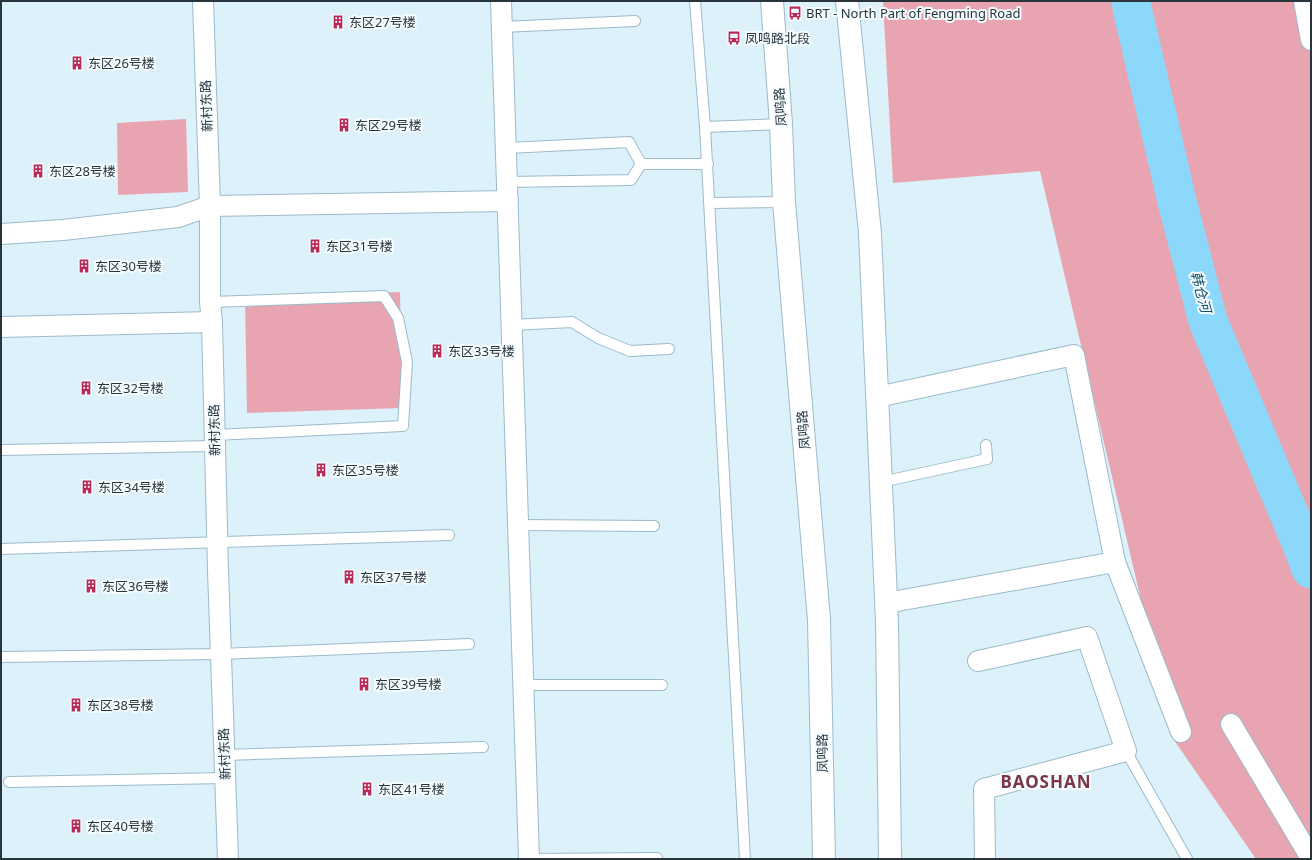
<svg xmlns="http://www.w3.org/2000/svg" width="1312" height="860" viewBox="0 0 1312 860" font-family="'Noto Sans','Noto Sans SC',sans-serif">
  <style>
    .green { fill: #e8a5b1 }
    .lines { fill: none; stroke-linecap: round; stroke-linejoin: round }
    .river { stroke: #8cd8fa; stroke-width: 39 }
    .service-casing { stroke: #9abbca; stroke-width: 12 }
    .minor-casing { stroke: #9abbca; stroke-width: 22 }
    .primary-casing { stroke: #9abbca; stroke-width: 24 }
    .service { stroke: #fff; stroke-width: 10 }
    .minor { stroke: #fff; stroke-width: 20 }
    .primary { stroke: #fff; stroke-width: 22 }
    .labels { text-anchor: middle; stroke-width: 4; stroke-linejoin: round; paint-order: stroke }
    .poi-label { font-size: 13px; fill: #28353c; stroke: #f5fcff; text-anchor: start }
    .street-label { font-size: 13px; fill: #28353c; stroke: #f5fcff }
    .water-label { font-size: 14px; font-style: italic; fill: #115067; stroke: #f5fcff }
    .district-label { font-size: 17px; font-weight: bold; letter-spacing: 1px; fill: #7c3546; stroke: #f5fcff }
  </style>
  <rect width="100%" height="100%" fill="#ddf1fb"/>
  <g class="green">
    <polygon points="883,1 1311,1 1311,859 1256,859 1174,740 1040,171 893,183"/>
    <polygon points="186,119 188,192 118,195 117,123"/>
    <polygon points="400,292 402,408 247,413 245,297"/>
  </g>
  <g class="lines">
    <polyline class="river" points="1131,1 1132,8 1177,201 1208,321 1305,552 1311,569"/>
    <g class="service-casing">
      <g id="service">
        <polyline points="695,1 705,127 781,124"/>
        <polyline points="502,27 635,21"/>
        <polyline points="705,127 745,859"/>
        <polyline points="507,148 629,142 641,164"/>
        <polyline points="508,182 631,180 641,164 708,164"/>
        <polyline points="710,203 784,202"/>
        <polyline points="210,302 384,296 398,318 407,362 403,426 215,435"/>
        <polyline points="512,325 572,322 598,338 630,351 669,349"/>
        <polyline points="1,450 215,446"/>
        <polyline points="881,482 987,459 986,445"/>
        <polyline points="518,525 654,526"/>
        <polyline points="1,549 449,535"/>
        <polyline points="1,657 221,654 469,644"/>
        <polyline points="523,685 662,685"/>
        <polyline points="1126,751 1187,859"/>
        <polyline points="224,755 483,747"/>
        <polyline points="9,782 225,778"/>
        <polyline points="529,859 657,858"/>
      </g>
    </g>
    <g class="minor-casing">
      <g id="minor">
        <polyline points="203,1 210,206 210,302 212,322 218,570 228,859"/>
        <polyline points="501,1 529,859"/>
        <polyline points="1304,1 1311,40"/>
        <polyline points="1,234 63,230 178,217 210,206 508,201"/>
        <polyline points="1,327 212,322"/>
        <polyline points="877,397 1074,355 1115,562"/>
        <polyline points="886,603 1115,562 1181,732"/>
        <polyline points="978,661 1087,637 1126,751 984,789 985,859"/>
        <polyline points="1231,724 1311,858"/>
      </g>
    </g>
    <g class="primary-casing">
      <g id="primary">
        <polyline points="772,1 781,124 784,202 819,620 824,859"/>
        <polyline points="847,1 870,233 887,622 890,859"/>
      </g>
    </g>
    <use href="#service" class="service"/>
    <use href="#minor" class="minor"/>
    <use href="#primary" class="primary"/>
  </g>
  <defs>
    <g id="bus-bare" transform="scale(1.08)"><path d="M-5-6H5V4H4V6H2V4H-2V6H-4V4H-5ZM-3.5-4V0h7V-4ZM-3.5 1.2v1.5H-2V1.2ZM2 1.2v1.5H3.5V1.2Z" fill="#b82957" stroke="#f5fcff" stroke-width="2.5" paint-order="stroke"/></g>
    <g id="building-bare" transform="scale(1.08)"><path d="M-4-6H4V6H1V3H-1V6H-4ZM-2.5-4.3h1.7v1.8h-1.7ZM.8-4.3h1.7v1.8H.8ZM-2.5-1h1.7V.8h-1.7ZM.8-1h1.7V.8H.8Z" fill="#b82957" stroke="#f5fcff" stroke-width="2.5" paint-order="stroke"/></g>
  </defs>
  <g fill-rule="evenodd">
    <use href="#bus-bare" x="795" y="13"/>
    <use href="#building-bare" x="338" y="22"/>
    <use href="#bus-bare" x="734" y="38"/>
    <use href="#building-bare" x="77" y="63"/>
    <use href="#building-bare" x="344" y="125"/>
    <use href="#building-bare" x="38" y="171"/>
    <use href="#building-bare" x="315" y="246"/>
    <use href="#building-bare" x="84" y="266"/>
    <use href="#building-bare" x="437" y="351"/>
    <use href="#building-bare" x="86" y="388"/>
    <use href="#building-bare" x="321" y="470"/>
    <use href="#building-bare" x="87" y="487"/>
    <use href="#building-bare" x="349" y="577"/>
    <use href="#building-bare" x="91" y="586"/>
    <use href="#building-bare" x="364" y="684"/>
    <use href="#building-bare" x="76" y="705"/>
    <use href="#building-bare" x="367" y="789"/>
    <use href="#building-bare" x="76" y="826"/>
  </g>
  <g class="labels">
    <g class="poi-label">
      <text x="806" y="18">BRT - North Part of Fengming Road</text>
      <text x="349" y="27">东区27号楼</text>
      <text x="745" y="43">凤鸣路北段</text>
      <text x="88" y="68">东区26号楼</text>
      <text x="355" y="130">东区29号楼</text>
      <text x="49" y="176">东区28号楼</text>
      <text x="326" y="251">东区31号楼</text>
      <text x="95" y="271">东区30号楼</text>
      <text x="448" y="356">东区33号楼</text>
      <text x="97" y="393">东区32号楼</text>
      <text x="332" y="475">东区35号楼</text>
      <text x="98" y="492">东区34号楼</text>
      <text x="360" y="582">东区37号楼</text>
      <text x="102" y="591">东区36号楼</text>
      <text x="375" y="689">东区39号楼</text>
      <text x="87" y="710">东区38号楼</text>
      <text x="378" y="794">东区41号楼</text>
      <text x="87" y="831">东区40号楼</text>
    </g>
    <g class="street-label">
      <text transform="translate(206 106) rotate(-92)" y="5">新村东路</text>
      <text transform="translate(780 107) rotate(-94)" y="5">凤鸣路</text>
      <text transform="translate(214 430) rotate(-91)" y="5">新村东路</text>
      <text transform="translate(803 430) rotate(-95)" y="5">凤鸣路</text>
      <text transform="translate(822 753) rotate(-91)" y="5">凤鸣路</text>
      <text transform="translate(224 754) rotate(-92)" y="5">新村东路</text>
    </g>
    <g class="water-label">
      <text transform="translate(1201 292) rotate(75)" y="5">韩仓河</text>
    </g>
    <g class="district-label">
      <text x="1046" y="788">BAOSHAN</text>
    </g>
  </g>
  <rect width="1312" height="860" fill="none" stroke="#28353c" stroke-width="4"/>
</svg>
